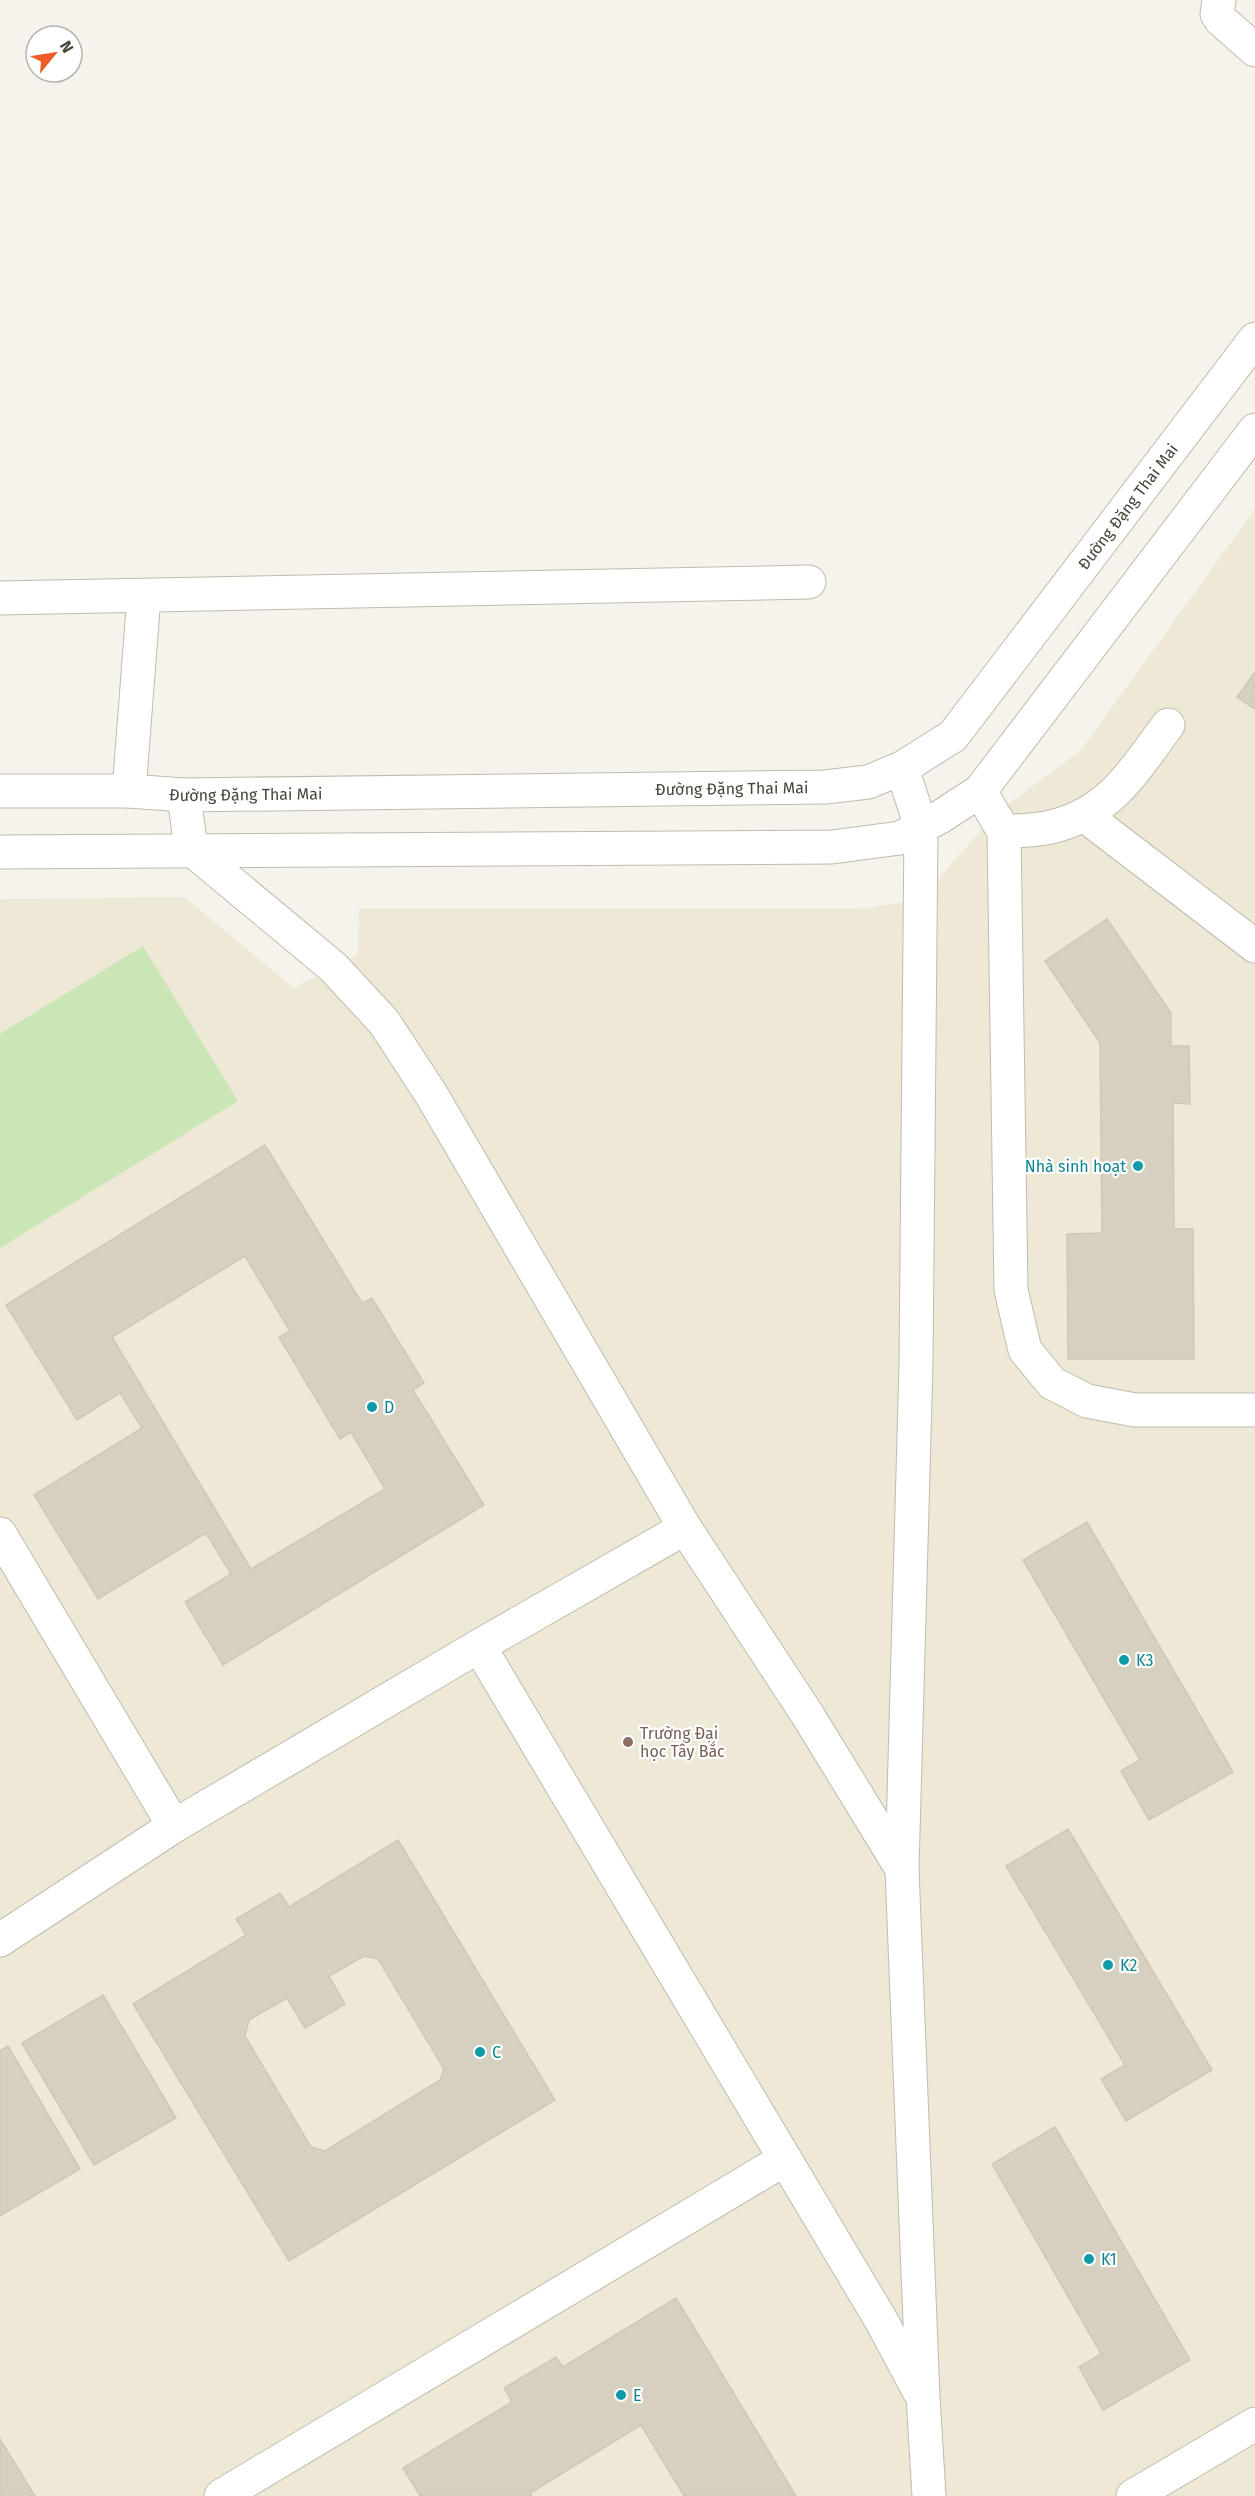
<svg xmlns="http://www.w3.org/2000/svg" width="1255" height="2496" viewBox="0 0 1255 2496" font-family="'Fira Sans',sans-serif">
  <style>
    .education { fill: #ede9d6 }
    .green { fill: #cbe6b6 }
    .building { fill: #d6d0c1; stroke: #d0c8b4; stroke-width: 1.5; fill-rule: evenodd }
    .lines { fill: none; stroke-linecap: round; stroke-linejoin: round }
    .minor-casing { stroke: #c0bbae; stroke-width: 35 }
    .minor { stroke: #fff; stroke-width: 33 }
    .culture-dot { fill: #0f9aa8; stroke: #fff; stroke-width: 2 }
    .education-dot { fill: #8d6e63; stroke: #fff; stroke-width: 2 }
    .labels { text-anchor: middle; stroke-width: 4.5; stroke-linejoin: round; paint-order: stroke }
    .street-label { font-size: 16px; fill: #494439; stroke: #fff }
    .culture-label { font-size: 16px; fill: #0d838f; stroke: #fff; text-anchor: start }
    .education-label { font-size: 16px; fill: #785e54; stroke: #fff; text-anchor: start }
  </style>
  <rect width="100%" height="100%" fill="#f5f3eb"/>
  <polygon class="education" points="1255,509 1255,2496 0,2496 0,899 184,897 294,988 358,954 359,909 857,909 920,900 995,814 1081,750"/>
  <polygon class="green" points="143,946 238,1101 0,1248 0,1034"/>
  <g class="building">
    <polygon points="1255,672 1255,709 1237,697"/>
    <polygon points="1107,919 1171,1013 1171,1046 1189,1046 1190,1104 1173,1103 1174,1229 1193,1229 1194,1359 1068,1359 1067,1234 1102,1233 1100,1043 1045,961"/>
    <path d="M265,1145L362,1303L372,1298L424,1383L413,1390L484,1505L223,1665L185,1602L231,1574L206,1533L98,1599L34,1495L142,1428L120,1393L77,1420L6,1305ZM245,1256L290,1331L279,1337L340,1439L351,1432L385,1489L251,1569L112,1337Z"/>
    <polygon points="1087,1522 1233,1772 1149,1820 1121,1771 1140,1760 1023,1560"/>
    <polygon points="1068,1829 1212,2070 1126,2121 1101,2079 1125,2065 1006,1866"/>
    <path d="M398,1840L555,2100L289,2261L133,2004L246,1935L236,1919L280,1893L289,1907ZM364,1956L378,1959L444,2069L440,2080L325,2151L311,2147L245,2036L249,2020L287,1998L305,2028L345,2004L329,1976Z"/>
    <polygon points="103,1995 176,2118 94,2165 22,2043"/>
    <polygon points="8,2046 80,2169 0,2216 0,2051"/>
    <polygon points="1055,2127 1190,2360 1103,2410 1079,2367 1101,2354 992,2164"/>
    <polygon points="676,2298 796,2496 684,2496 641,2425 530,2493 532,2496 420,2496 403,2468 512,2402 504,2388 556,2357 563,2367"/>
    <polygon points="0,2439 35,2496 0,2496"/>
  </g>
  <g class="lines">
    <g class="minor-casing">
      <g id="minor">
        <polyline points="1219,0 1217,14 1221,20 1255,50"/>
        <polyline points="0,598 809,582"/>
        <polyline points="902,768 921,827 916,1364 902,1869 923,2397 929,2496"/>
        <path id="s1" d="M0,791H129L184,795L825,787L868,782L902,768L953,736L1255,339"/>
        <polyline points="129,791 144,596"/>
        <polyline points="980,791 1004,832 1011,1290 1025,1350 1052,1383 1087,1401 1135,1410 1255,1410"/>
        <polyline points="184,795 191,849 333,967 384,1022 431,1094 685,1528 807,1714 902,1869"/>
        <polyline points="1084,815 1255,946"/>
        <path d="M1004,832C1020,830 1039,831 1055,826C1112,811 1135,769 1168,725"/>
        <polyline points="0,852 832,847 900,838 940,817 980,791 1255,430"/>
        <polyline points="0,1534 174,1826"/>
        <polyline points="479,1646 881,2320 919,2391"/>
        <polyline points="0,1940 174,1826 479,1646 685,1528"/>
        <polyline points="221,2496 785,2159"/>
        <polyline points="1133,2496 1255,2424"/>
      </g>
    </g>
    <use href="#minor" class="minor"/>
  </g>
  <g class="culture-dot">
    <circle cx="1138" cy="1166" r="6"/>
    <circle cx="372" cy="1407" r="6"/>
    <circle cx="1124" cy="1660" r="6"/>
    <circle cx="1108" cy="1965" r="6"/>
    <circle cx="480" cy="2052" r="6"/>
    <circle cx="1089" cy="2259" r="6"/>
    <circle cx="621" cy="2395" r="6"/>
  </g>
  <circle class="education-dot" cx="628" cy="1742" r="6"/>
  <g class="labels">
    <g class="street-label">
      <text dy="6" stroke="none"><textPath href="#s1" startOffset="1254">Đường Đặng Thai Mai</textPath></text>
      <text dy="6" stroke="none"><textPath href="#s1" startOffset="732">Đường Đặng Thai Mai</textPath></text>
      <text dy="6" stroke="none"><textPath href="#s1" startOffset="246">Đường Đặng Thai Mai</textPath></text>
    </g>
    <g class="culture-label">
      <text x="1126" y="1172" text-anchor="end">Nhà sinh hoạt</text>
      <text x="384" y="1413">D</text>
      <text x="1136" y="1666">K3</text>
      <text x="1120" y="1971">K2</text>
      <text x="492" y="2058">C</text>
      <text x="1101" y="2265">K1</text>
      <text x="633" y="2401">E</text>
    </g>
    <g class="education-label">
      <text x="640" y="1739">Trường Đại<tspan x="640" dy="18">học Tây Bắc</tspan></text>
    </g>
  </g>
  <g transform="translate(54 54) rotate(60)"><circle r="28" fill="#ffffff" stroke="#b6b4b0" stroke-width="1.5"/>
  <path d="M0-4.5L10 22L0 15L-10 22Z" fill="#ef5b27"/>
  <text y="-9" font-size="16" font-weight="bold" text-anchor="middle" fill="#494439">N</text>
  </g>
</svg>
